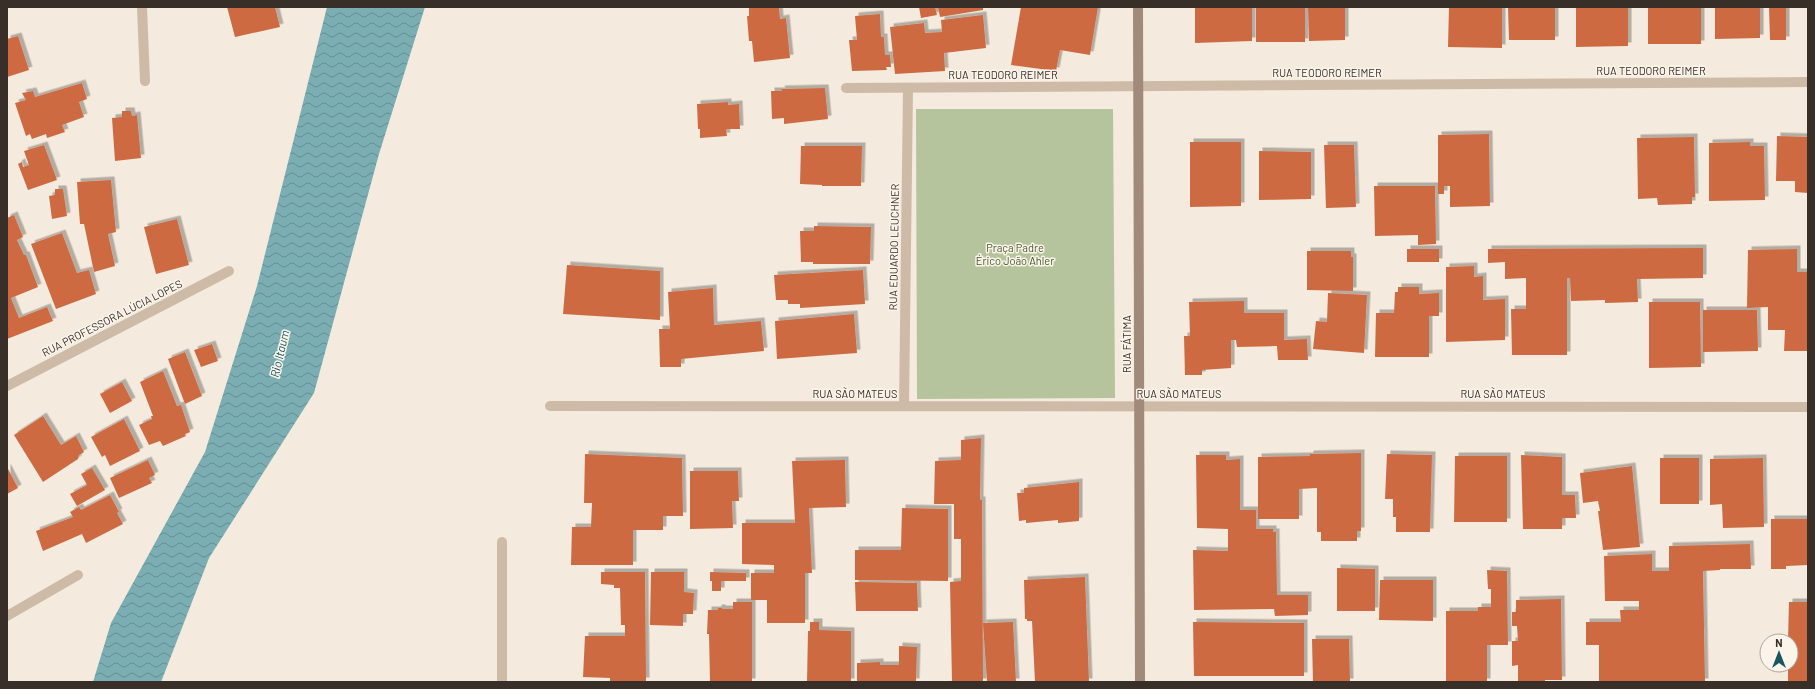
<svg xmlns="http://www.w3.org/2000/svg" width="1815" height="689" viewBox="0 0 1815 689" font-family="Barlow,sans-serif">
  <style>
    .park { fill: #b5c49c }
    .water { fill: url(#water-waves) }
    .building { fill: #cd6b42; filter: url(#shadow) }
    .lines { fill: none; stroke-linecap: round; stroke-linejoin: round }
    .street { stroke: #cdbba8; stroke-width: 10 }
    .secondary { stroke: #a18a79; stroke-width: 10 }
    .labels { text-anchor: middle; stroke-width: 3; stroke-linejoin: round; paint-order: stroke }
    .street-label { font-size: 11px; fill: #392f29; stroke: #fbf4ea }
    .park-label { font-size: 11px; fill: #46592b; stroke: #fbf4ea }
    .water-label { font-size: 12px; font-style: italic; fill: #1b565e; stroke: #fbf4ea }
  </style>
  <defs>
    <pattern id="water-waves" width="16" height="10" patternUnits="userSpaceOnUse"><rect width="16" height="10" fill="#7aaeb3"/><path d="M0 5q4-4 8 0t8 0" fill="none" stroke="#658e92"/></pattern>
    <filter id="shadow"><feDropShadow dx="3.5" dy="-3.5" stdDeviation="0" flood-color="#0004"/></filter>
  </defs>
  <rect width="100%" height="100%" fill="#f4eadd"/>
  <polygon class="park" points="1113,109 1115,398 917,399 916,109"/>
  <polygon class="water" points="327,7 425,7 379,154 314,393 209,558 161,682 93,682 111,623 205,452 257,286"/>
  <g class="building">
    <polygon points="227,7 275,7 280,27 235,37"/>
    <polygon points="779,7 780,19 786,18 790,58 754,62 752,41 749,41 747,16 749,16 749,8"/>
    <polygon points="919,7 935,7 937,15 921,18"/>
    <polygon points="938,7 983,7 983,10 940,17"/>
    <polygon points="1021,7 1098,7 1090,55 1060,50 1056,71 1011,65"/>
    <polygon points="1195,7 1252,7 1252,41 1195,43"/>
    <rect x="1256" y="7" width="49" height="35"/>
    <polygon points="1308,7 1345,7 1345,40 1309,41"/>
    <polygon points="1449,7 1502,7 1502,48 1448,47"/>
    <polygon points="1508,7 1555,7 1555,40 1509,40"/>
    <polygon points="1576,7 1628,7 1628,46 1576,47"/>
    <rect x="1648" y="7" width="53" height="37"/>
    <polygon points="1715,7 1760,7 1760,38 1715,39"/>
    <polygon points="1769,7 1786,7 1786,40 1770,40"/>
    <polygon points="880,14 881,37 884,37 885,55 890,55 891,67 886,67 887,70 852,71 849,40 857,40 855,16"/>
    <polygon points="983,15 986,48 944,53 945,71 895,74 890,27 924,23 925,33 942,32 941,20"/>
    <polygon points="18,36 29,70 7,77 7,39"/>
    <polygon points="82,83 87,99 79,102 84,117 62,125 65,132 47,138 46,134 32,139 30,134 26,136 15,103 26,100 22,93 33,91 35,97"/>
    <polygon points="825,88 828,119 784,124 784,118 772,119 771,91 782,91 781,89"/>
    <polygon points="728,102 728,105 739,104 740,129 726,129 727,136 700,138 700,129 698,129 697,104"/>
    <polygon points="122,111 131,111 132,116 137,115 141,158 115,161 112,118 122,117"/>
    <polygon points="1489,134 1490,206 1450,207 1450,186 1444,186 1444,194 1438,194 1438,135"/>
    <polygon points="1777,136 1808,137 1808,193 1795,192 1795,181 1776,181"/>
    <polygon points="1694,137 1695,197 1692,197 1692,204 1658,205 1657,198 1638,199 1637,138"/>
    <polygon points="1190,142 1241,142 1241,206 1190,207"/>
    <polygon points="1750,142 1750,146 1764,146 1765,200 1709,201 1709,143"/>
    <polygon points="44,145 57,180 28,190 18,164 22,162 23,167 29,165 24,151"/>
    <polygon points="1324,145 1354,145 1356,207 1326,208"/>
    <polygon points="801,146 862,146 861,186 822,186 822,185 800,184"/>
    <polygon points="1259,151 1311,152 1311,199 1259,200"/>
    <polygon points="111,180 116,232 108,234 115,266 94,272 84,224 80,224 77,182"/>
    <polygon points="1374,186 1435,186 1436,244 1418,245 1418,235 1375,236"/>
    <polygon points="55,189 63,189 67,216 52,219 49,196 55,195"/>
    <polygon points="14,215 23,237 17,240 24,255 26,255 38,287 11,298 19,318 47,307 53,321 7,339 7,218"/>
    <polygon points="177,219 189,265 156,274 144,227"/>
    <polygon points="814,226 871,227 870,264 813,264 813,262 801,262 800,231 814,231"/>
    <polygon points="62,233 77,273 89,270 96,294 56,309 31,244"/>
    <polygon points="1703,248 1703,278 1637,279 1638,302 1605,303 1605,300 1571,301 1570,278 1567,278 1567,355 1512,355 1511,309 1526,309 1526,278 1505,279 1505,262 1488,263 1488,249"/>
    <rect x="1407" y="249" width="32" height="13"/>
    <polygon points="1797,249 1797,272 1808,272 1808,351 1784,351 1785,330 1768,330 1768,307 1747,308 1748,250"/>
    <polygon points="1307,251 1351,251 1351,257 1353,257 1353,291 1307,290"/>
    <polygon points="567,265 660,271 660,320 563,314"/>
    <polygon points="1474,266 1474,277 1483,276 1483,300 1505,299 1505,340 1446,342 1446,267"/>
    <polygon points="863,270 865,304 800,308 800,304 788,304 788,300 776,300 774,275"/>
    <polygon points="1398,287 1419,287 1419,294 1439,293 1439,316 1429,316 1429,357 1375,357 1376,313 1394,313 1395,292 1398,292"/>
    <polygon points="713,288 714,325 761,321 764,351 681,359 681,367 660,367 659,329 670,329 668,292"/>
    <polygon points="1328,293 1367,295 1364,353 1313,349 1316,321 1327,322"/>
    <polygon points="1244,301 1244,313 1284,313 1284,340 1307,339 1308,360 1278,360 1277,346 1237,347 1236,340 1231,340 1231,368 1202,370 1202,375 1185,375 1184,336 1190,336 1189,302"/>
    <polygon points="1649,302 1700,302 1701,367 1649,368"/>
    <polygon points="1703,310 1757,310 1758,351 1703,352"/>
    <polygon points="854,314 857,353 777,359 775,321"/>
    <polygon points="212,344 218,361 201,367 194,350"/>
    <polygon points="185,352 202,396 185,404 168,359"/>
    <polygon points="163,371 177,406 181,405 190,432 185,434 186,436 163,446 160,441 149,445 139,425 152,419 151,416 153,416 140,382"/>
    <polygon points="122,382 132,401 110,413 100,394"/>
    <polygon points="43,416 61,445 76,436 84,452 79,455 78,459 43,482 14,435"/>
    <polygon points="124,419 140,451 110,466 105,455 102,457 91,437"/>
    <polygon points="981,438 980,500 982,500 983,682 952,682 950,582 961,581 961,539 954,539 954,504 934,504 935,461 961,460 961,440"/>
    <polygon points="1361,453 1361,531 1357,531 1357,541 1321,541 1321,532 1317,532 1317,488 1299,489 1299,519 1258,519 1258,457 1310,456 1310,454"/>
    <polygon points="585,454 682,458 683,516 663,516 663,530 633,530 633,565 571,565 572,527 591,527 592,503 584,503"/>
    <polygon points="1387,454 1432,455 1430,532 1396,532 1396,517 1393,517 1393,499 1385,499"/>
    <polygon points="1196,455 1226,455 1226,460 1240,459 1240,510 1256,510 1256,529 1273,529 1273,532 1276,532 1277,595 1308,595 1308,615 1275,616 1274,609 1194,610 1193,550 1228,551 1228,529 1197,528"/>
    <polygon points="1521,455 1562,457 1562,495 1575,495 1576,518 1562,518 1562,529 1523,529"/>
    <polygon points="1455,456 1507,456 1507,522 1454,522"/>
    <rect x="1660" y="458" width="39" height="46"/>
    <polygon points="1763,458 1764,527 1723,528 1722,504 1710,505 1710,459"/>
    <polygon points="148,460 155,475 149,478 152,483 119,498 110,478"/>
    <polygon points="845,460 846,507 809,508 812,573 805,573 805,623 767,623 767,600 751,600 751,573 774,573 774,565 742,564 742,523 795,523 792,461"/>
    <polygon points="1632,466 1640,547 1603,550 1598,511 1600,511 1598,501 1583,503 1580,473"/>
    <polygon points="7,467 18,488 7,494"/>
    <polygon points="92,468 105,490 77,506 70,494 87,485 81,474"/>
    <polygon points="690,471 738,471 739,501 732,501 733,528 690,529"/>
    <polygon points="1079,482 1079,521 1058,523 1058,520 1026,523 1026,520 1019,521 1017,493 1024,493 1024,488"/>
    <polygon points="110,495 119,512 117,513 123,524 86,543 82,534 43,551 36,531 73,517 70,512 79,507 81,510"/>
    <polygon points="902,508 948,509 948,581 855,580 855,550 901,550"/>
    <polygon points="1771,519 1808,519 1808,565 1786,566 1786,569 1771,569"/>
    <polygon points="1750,544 1751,569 1720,569 1720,570 1703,571 1705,682 1599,682 1599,645 1586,645 1586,622 1621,622 1620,610 1639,610 1639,601 1605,601 1604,556 1652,554 1652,571 1669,571 1669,546"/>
    <polygon points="1337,568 1375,569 1375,611 1337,611"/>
    <polygon points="1487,570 1507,571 1508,645 1487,645 1487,682 1446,682 1446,611 1478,611 1478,607 1491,607 1491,589 1488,589"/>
    <polygon points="601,572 645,572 646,681 610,681 610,678 583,677 585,636 625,636 625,625 621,625 620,588 614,588 614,585 601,584"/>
    <polygon points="651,572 684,572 684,592 694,593 693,614 683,614 683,626 650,625"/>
    <polygon points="710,572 746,573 746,581 721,581 721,591 712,591 712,581 710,581"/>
    <polygon points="1085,577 1089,682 1035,682 1032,621 1027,621 1027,619 1025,619 1024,580"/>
    <polygon points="1380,580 1433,580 1433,621 1379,620"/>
    <polygon points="855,582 917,583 918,611 856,611"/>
    <polygon points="1561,599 1562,680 1545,680 1545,682 1518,682 1518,665 1512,666 1512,641 1518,641 1517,626 1512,626 1512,612 1516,612 1516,600"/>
    <polygon points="733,602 752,602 752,682 710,682 709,634 707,634 708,610 718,610 718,608 722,608 722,609 733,609"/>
    <polygon points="1789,602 1808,602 1808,682 1788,682 1788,665 1791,665 1791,641 1788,641"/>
    <polygon points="810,622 819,622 819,630 851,631 851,682 807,682 808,631 810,631"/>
    <polygon points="1013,622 1016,682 987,682 983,623"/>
    <polygon points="1193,622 1304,623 1304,676 1194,676"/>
    <polygon points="1312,639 1349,639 1350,682 1313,682"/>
    <polygon points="899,646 917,647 916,682 857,682 857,663 880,662 880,665 899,665"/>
  </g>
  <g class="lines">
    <g class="street">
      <polyline points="142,7 145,81"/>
      <polyline points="846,88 1808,82"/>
      <polyline points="7,386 229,271"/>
      <polyline points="550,406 1808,407"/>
      <polyline points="904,406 908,88"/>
      <polyline points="502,542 502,682"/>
      <polyline points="7,616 78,575"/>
    </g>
    <polyline class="secondary" points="1138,7 1140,682"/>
  </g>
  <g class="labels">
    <g class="street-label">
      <text x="1651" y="75">RUA TEODORO REIMER</text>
      <text x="1327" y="77">RUA TEODORO REIMER</text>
      <text x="1003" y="79">RUA TEODORO REIMER</text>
      <text transform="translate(894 247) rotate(-89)" y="4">RUA EDUARDO LEUCHNER</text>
      <text transform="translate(112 318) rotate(-27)" y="4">RUA PROFESSORA LÚCIA LOPES</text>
      <text transform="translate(1127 344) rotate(-90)" y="4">RUA FÁTIMA</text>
      <text x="855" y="398">RUA SÃO MATEUS</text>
      <text x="1179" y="398">RUA SÃO MATEUS</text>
      <text x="1503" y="398">RUA SÃO MATEUS</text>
    </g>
    <g class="park-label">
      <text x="1015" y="252">Praça Padre<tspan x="1015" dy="13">Érico João Ahler</tspan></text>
    </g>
    <g class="water-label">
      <text transform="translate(280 354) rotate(-77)" y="4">Rio Itaum</text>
    </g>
  </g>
  <rect width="1815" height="689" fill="none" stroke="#392f29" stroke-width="16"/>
  <g transform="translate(1779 653)"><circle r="19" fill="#fbf4ea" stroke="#ada59d"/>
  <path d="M0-3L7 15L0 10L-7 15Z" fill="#1b565e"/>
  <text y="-6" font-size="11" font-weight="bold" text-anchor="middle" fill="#392f29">N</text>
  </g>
</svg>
